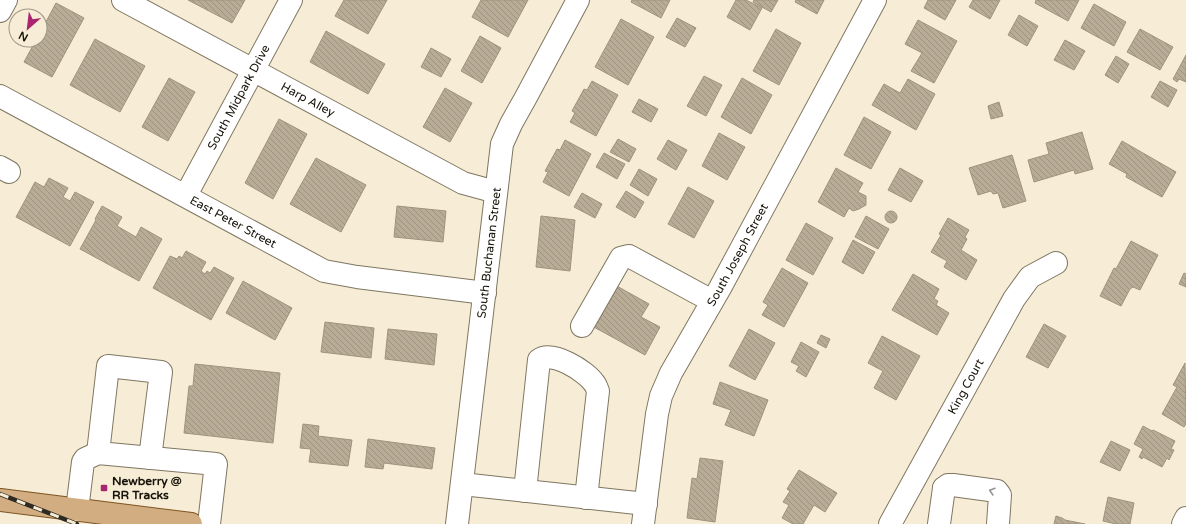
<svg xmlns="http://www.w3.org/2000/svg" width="1186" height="524" viewBox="0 0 1186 524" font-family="'Varela Round',sans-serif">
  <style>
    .building { fill: url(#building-back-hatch); stroke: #9f937e }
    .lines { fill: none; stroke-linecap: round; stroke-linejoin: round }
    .minor-casing { stroke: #7f7661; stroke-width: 24 }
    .major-casing { stroke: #7d5421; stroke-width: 24 }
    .minor { stroke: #fff; stroke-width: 22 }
    .major { stroke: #d2ad81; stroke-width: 22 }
    .rail-casing { stroke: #2f2a21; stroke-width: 4.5 }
    .rail { stroke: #f7edd6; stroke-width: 3; stroke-dasharray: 9; stroke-linecap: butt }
    .oneway { stroke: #979591 }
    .poi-dot { fill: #a9256f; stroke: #f7edd6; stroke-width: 1.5 }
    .labels { text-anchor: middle; stroke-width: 3; stroke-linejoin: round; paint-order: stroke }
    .street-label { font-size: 12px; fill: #17130b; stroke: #f7edd6 }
    .poi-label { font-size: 12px; font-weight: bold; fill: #17130b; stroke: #f7edd6; text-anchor: start }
  </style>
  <defs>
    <pattern id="building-back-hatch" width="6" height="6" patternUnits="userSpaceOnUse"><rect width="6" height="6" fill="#b9ac97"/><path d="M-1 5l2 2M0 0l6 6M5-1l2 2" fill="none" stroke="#9e9381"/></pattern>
  </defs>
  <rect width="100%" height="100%" fill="#f7edd6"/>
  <g class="building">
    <polygon points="188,0 245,0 232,23"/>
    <polygon points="344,0 387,0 368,34 335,16"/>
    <polygon points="481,0 528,0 508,37 472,17"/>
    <polygon points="632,0 670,0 661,18 631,2"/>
    <polygon points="736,0 746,0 762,8 750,30 727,17"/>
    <polygon points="754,0 778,0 771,12 753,2"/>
    <polygon points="796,0 824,0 817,14 795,2"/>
    <polygon points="928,0 956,0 945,20 924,8"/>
    <polygon points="973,0 1000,0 990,19 969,7"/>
    <polygon points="1036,0 1079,0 1068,21 1035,3"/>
    <polygon points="56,3 84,18 52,77 24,62 36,40 40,40 40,33"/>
    <polygon points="1094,4 1126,22 1114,46 1081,28"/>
    <polygon points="1019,15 1038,26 1027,46 1008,35"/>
    <polygon points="677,18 696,28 685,47 666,37"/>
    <polygon points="621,19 654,37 628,85 595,67"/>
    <polygon points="918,20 957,41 934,83 911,71 922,53 905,44"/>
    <polygon points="776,29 801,43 779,85 753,71"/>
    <polygon points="1140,29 1173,47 1160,70 1127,52"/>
    <polygon points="326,31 385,64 368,94 310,62"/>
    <polygon points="480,36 501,48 482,83 461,71"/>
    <polygon points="95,39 145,66 120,112 70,85"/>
    <polygon points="1065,40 1085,51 1074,70 1054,60"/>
    <polygon points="431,48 451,59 441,77 421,67"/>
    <polygon points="1186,55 1186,82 1179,79 1177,82 1173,79"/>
    <polygon points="1116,56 1129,64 1118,83 1105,75"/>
    <polygon points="704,76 722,85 706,116 687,106"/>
    <polygon points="169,78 195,92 168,141 142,127"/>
    <polygon points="742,78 772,95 751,134 721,117"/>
    <polygon points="908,79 935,94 916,130 872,105 884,84 900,93"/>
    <polygon points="592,81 618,95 596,136 570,122 575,113 572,111 584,89 587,90"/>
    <polygon points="1160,81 1177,90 1168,107 1151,97"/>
    <polygon points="445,88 472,103 450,142 423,127"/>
    <polygon points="639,99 658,109 651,122 632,112"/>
    <polygon points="999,102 1003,116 991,119 988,106"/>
    <polygon points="864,117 891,132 871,169 844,155"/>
    <polygon points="279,119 307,134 273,199 245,183"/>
    <polygon points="1082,132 1093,169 1075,174 1074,170 1034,182 1028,160 1049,154 1046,143"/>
    <polygon points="719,133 745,147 727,180 702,166"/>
    <polygon points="618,139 636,149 629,162 610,152"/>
    <polygon points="565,140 591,154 569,196 543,182 548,172 545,171 557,149 560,150"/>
    <polygon points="668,140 687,150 676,170 657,159"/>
    <polygon points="1122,141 1176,172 1162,197 1126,177 1127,174 1109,164"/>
    <polygon points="604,153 625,164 617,179 596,167"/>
    <polygon points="1012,155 1026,201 1003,208 998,193 993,194 991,191 978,195 969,168"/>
    <polygon points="316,158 366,185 341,232 290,204"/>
    <polygon points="836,168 863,183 858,192 866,196 866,205 859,209 853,211 849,208 844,217 818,202"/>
    <polygon points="900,168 923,181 911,202 888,190"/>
    <polygon points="639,169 657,179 648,196 630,185"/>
    <polygon points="49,178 68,188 63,197 70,201 75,192 94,202 70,246 16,217 35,182 44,187"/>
    <polygon points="688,187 714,201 694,238 668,224"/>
    <polygon points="626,191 644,202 635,218 616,207"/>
    <polygon points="582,193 602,204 595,218 574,207"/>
    <polygon points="102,206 122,217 117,226 136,237 141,227 162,239 139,281 80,249 96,220 95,219"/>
    <polygon points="397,206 446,211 443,242 394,237"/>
    <circle cx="891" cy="217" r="6"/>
    <polygon points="541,216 575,220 570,271 536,267"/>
    <polygon points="866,216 889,229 878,249 855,237"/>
    <polygon points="948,218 969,230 965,237 967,239 961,250 977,260 966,280 944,267 947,261 931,252 941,235 939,234"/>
    <polygon points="806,223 833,238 813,275 786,260"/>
    <polygon points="853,240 875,252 863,274 842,262"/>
    <polygon points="1131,241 1158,255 1140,290 1133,287 1130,289 1121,306 1100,296 1114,268 1116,269"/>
    <polygon points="186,251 206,262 201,271 205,274 207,271 210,273 214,267 234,278 211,320 153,288 170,256 177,259 179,256 182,258"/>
    <polygon points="782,268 808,283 784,327 762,315 768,305 763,302"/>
    <polygon points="1184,273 1186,274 1186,287 1179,284"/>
    <polygon points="913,274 939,289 934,299 938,301 936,305 949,313 937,335 892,310"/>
    <polygon points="243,281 292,308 275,340 226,313"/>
    <polygon points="615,285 649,304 641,317 660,327 645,355 592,326"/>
    <polygon points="325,322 374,328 371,358 321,352"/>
    <polygon points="1044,324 1066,336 1048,368 1026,357"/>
    <polygon points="388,329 437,334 434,365 385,359"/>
    <polygon points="749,329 775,343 755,380 729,366"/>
    <polygon points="821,335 830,339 826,348 817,343"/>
    <polygon points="882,336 920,356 896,400 874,388 883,371 868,363"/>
    <polygon points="801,342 819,352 806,377 796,371 799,366 791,362"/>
    <polygon points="1185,363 1186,424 1184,427 1162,414 1177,387 1173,385"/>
    <polygon points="195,364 280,373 273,443 184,433 189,386 193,386"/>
    <polygon points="720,382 768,400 754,436 725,425 731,410 713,404"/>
    <polygon points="303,424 319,426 318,436 352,440 348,466 309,462 311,449 300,448"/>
    <polygon points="1143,426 1152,431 1153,430 1175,441 1171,449 1174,450 1169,460 1167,458 1162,467 1143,457 1142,459 1139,457 1143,449 1134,444"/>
    <polygon points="368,439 435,448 432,469 384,463 383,469 365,467"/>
    <polygon points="1111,441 1130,450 1120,471 1100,462"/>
    <polygon points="700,458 723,461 715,522 687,518 692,478 697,479"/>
    <polygon points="799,470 837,493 825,512 814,505 803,524 793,524 782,518 789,505 783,502 790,491 787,489"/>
    <polygon points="1108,497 1134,503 1130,524 1116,524 1103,521"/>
    <polygon points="1056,516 1062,518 1065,520 1085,524 1054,524"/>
  </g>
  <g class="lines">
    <g class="minor-casing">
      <g id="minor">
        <path id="s1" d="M123,0L463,183L496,192"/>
        <polyline points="0,11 6,0"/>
        <path id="s2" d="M0,96L324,271L357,277L485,293"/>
        <polyline points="0,167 9,172"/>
        <path id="s3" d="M186,195L291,0"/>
        <polyline points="582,326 621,258 629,256 712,301"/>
        <polyline points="98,453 108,366 161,372 150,458"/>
        <polyline points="462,484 646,504"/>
        <polyline points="944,488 948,485 953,485 997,491 1000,495 998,524"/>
        <path d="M525,491L539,360C552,350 586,371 594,383C596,385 597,389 598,391L586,498"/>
        <polyline points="77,510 83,462 85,459 98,453 216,464 209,524"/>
        <path id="s4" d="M457,524L502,144L511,124L525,99L578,0"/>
        <path id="s5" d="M643,524L657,414L661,396L671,373L720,288L875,0"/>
        <path id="s6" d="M890,524L1014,299L1030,277L1056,263"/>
        <polyline points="939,524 944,488"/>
        <polyline points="1183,524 1186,518"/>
      </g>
    </g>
    <g class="major-casing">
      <polyline id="major" points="0,500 191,524"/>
    </g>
    <use href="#minor" class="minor"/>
    <use href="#major" class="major"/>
    <g class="rail-casing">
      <polyline id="rail" points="0,494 77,524"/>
    </g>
    <use href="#rail" class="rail"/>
  </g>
  <defs><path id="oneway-chevron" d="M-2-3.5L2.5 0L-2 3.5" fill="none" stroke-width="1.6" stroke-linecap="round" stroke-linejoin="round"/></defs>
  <use class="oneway" href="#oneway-chevron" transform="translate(992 491) rotate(-163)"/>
  <rect class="poi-dot" x="100" y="484" width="8" height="8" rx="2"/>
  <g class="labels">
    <g class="street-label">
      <text dy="4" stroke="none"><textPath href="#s3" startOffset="111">South Midpark Drive</textPath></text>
      <text dy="4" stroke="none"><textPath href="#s1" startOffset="210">Harp Alley</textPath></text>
      <text dy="4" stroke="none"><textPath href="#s2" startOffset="265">East Peter Street</textPath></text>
      <text dy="4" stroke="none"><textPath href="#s4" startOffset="273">South Buchanan Street</textPath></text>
      <text dy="4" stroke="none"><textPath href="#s5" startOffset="290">South Joseph Street</textPath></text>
      <text dy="4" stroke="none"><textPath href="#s6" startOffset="157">King Court</textPath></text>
    </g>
    <g class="poi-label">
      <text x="112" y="485">Newberry @<tspan x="112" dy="14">RR Tracks</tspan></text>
    </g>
  </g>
  <g transform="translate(28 28) rotate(208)"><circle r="19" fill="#f7edd6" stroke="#9d9685"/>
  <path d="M0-3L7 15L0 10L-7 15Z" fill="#a9256f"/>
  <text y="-6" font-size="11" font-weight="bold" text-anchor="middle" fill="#17130b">N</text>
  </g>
</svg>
